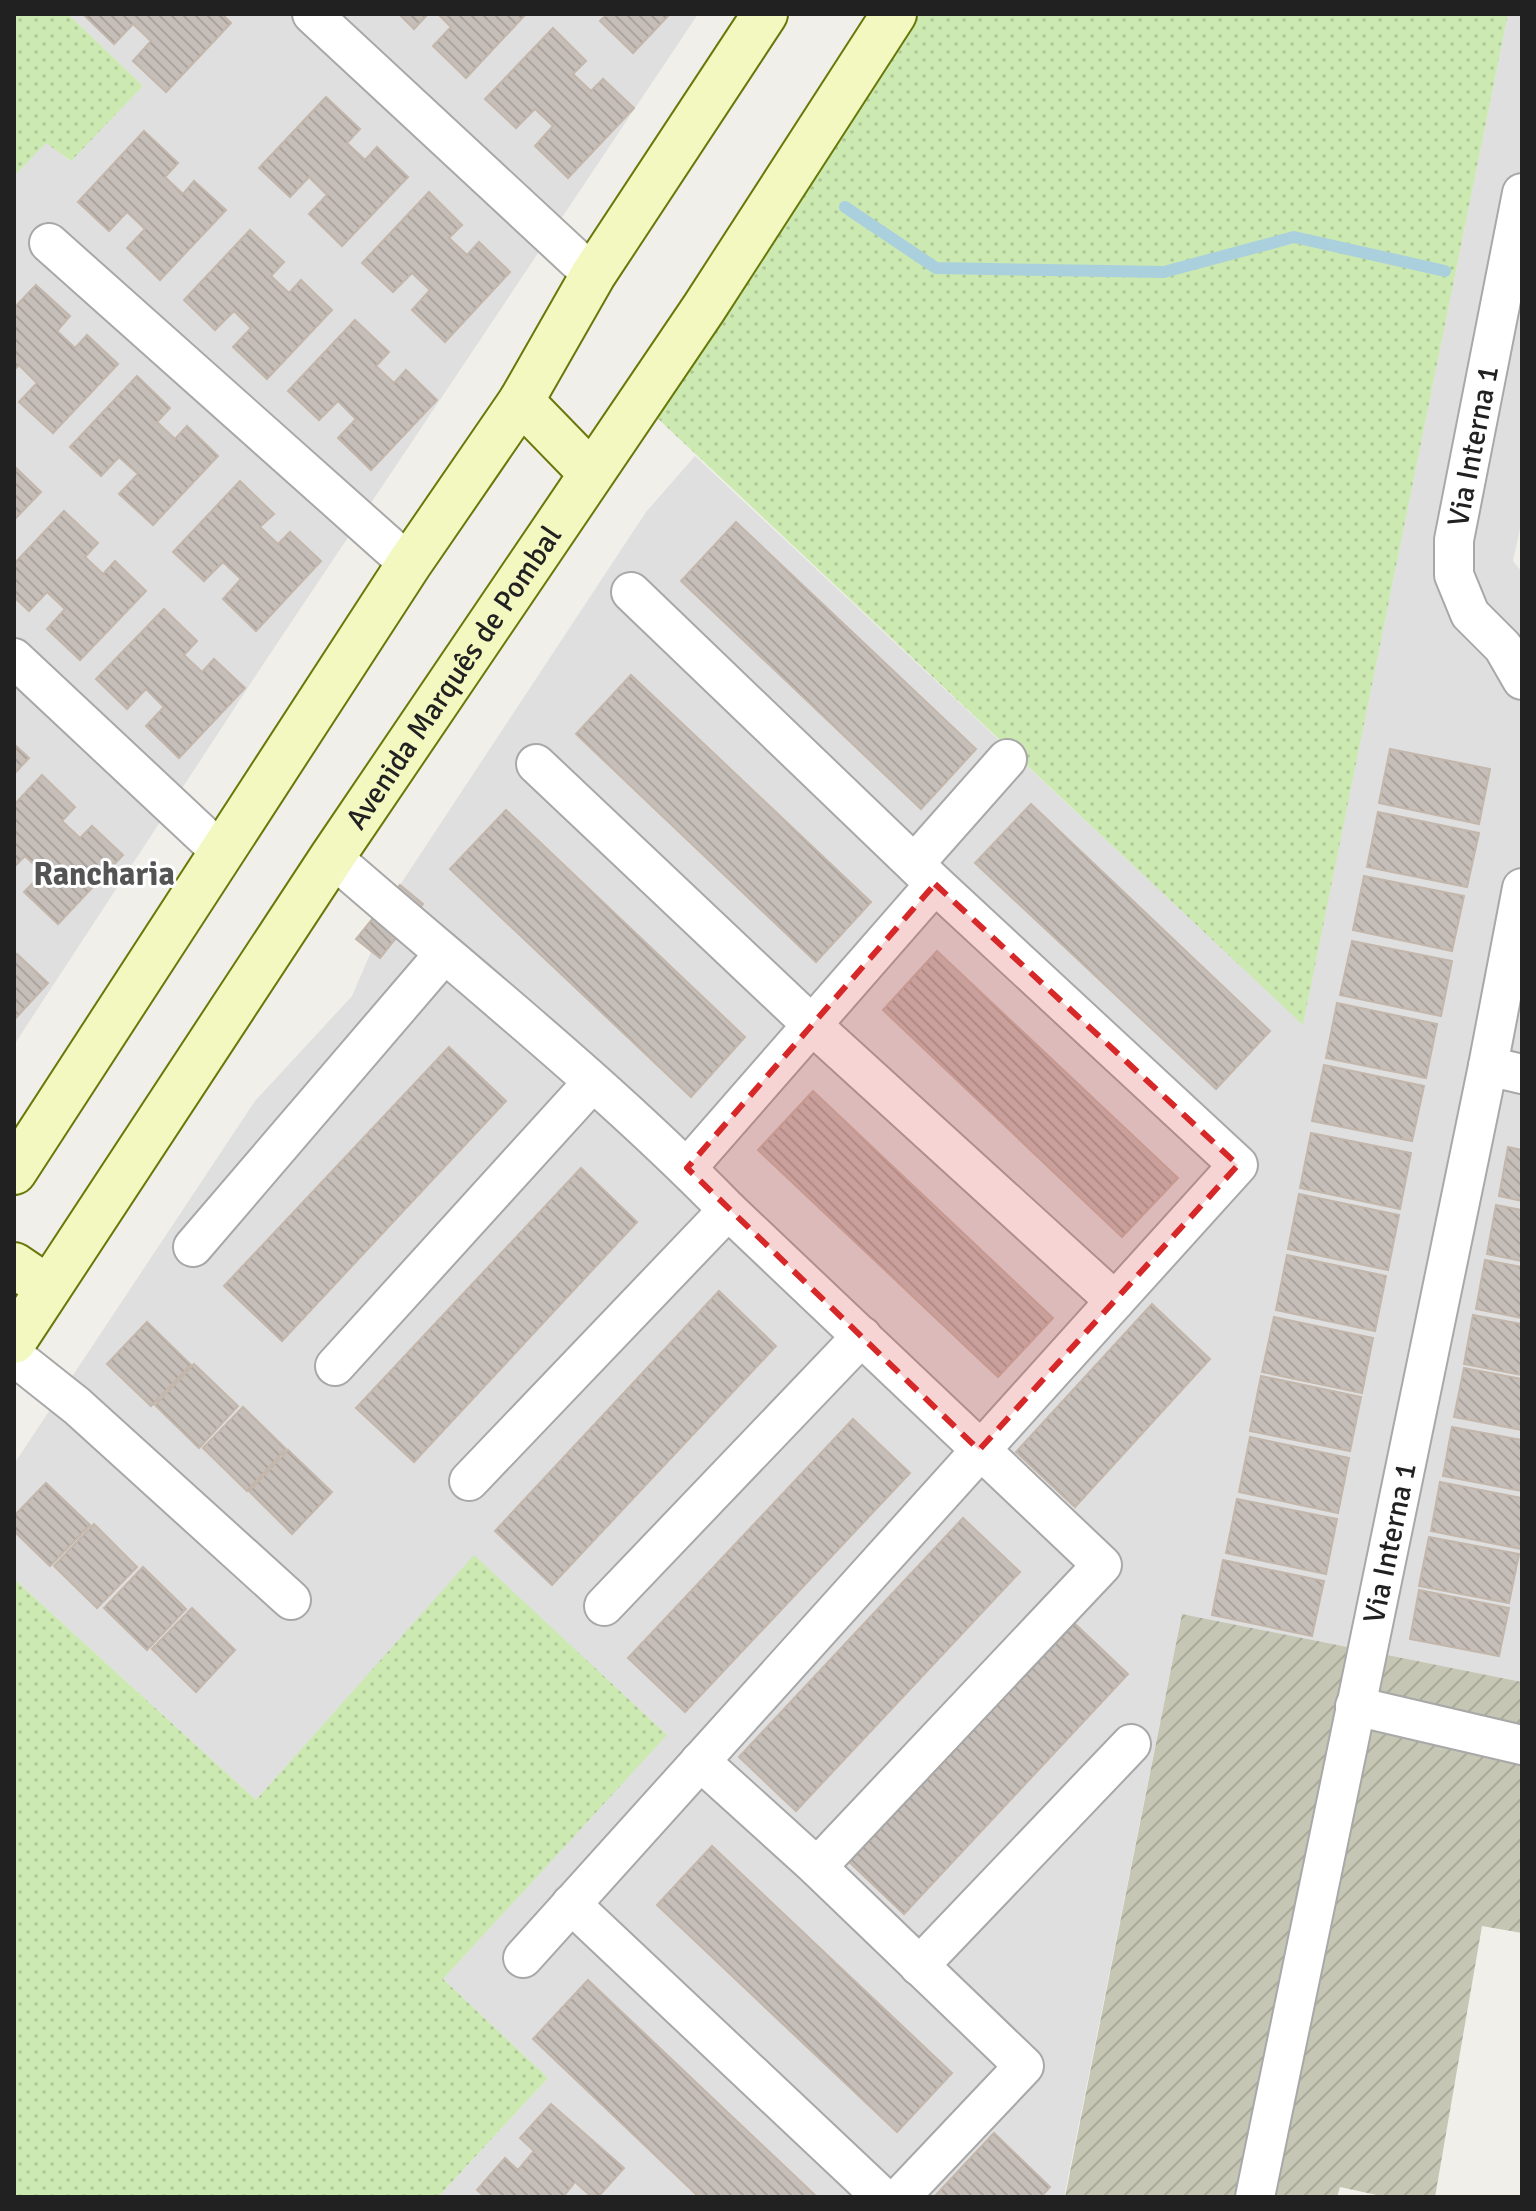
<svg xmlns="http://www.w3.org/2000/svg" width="1536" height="2211" viewBox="0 0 1536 2211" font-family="Signika,sans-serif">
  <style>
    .residential { fill: #dfdfdf }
    .construction { fill: url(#construction-furrows) }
    .grass { fill: url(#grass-dots) }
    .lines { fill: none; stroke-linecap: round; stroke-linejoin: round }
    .stream { stroke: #abd0dd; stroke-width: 12 }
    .building { fill: url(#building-back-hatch); stroke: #c3b6ab; stroke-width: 2 }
    .minor-casing { stroke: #a8a8a8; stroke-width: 42 }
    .secondary-casing { stroke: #687809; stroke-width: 48 }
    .minor { stroke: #fff; stroke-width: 38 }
    .secondary { stroke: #f3f8c0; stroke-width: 44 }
    .marked { fill: #d62828; fill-opacity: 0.2; stroke: #d62828; stroke-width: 6; stroke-dasharray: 16 10; stroke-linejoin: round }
    .labels { text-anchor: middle; stroke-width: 6; stroke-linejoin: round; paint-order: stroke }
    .street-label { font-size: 30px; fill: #212121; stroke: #fff }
    .neighbourhood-label { font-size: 32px; font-weight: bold; fill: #545454; stroke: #fff }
  </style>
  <defs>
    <pattern id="construction-furrows" width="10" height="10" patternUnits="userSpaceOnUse" patternTransform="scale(2)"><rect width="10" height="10" fill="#c5c6b4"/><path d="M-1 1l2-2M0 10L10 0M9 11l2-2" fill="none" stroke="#a9aa9a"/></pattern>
    <pattern id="grass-dots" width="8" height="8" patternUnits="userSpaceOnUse" patternTransform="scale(2)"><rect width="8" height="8" fill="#cbe9b1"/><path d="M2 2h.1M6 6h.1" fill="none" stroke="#aec898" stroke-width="1.8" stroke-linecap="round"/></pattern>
    <pattern id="building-back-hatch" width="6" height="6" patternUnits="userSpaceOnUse" patternTransform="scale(2)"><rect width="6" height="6" fill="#c6beb8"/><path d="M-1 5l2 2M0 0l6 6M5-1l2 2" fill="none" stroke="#aaa39e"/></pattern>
  </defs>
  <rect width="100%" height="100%" fill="#f1efe9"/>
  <g class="residential">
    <polygon points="68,14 698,14 266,660 14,1045 14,176 46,142 70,161 143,86"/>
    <polygon points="1508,14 1522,14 1522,519 1513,561 1522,572 1522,1682 1182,1614 1064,2197 438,2197 548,2078 443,1979 666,1734 474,1556 256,1800 14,1579 14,1464 255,1101 352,996 400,885 646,512 695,456 1303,1024"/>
  </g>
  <polygon class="construction" points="1182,1614 1522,1682 1522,1933 1482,1926 1435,2197 1386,2197 1340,2187 1337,2197 1065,2197"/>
  <g class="grass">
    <polygon points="14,14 68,14 143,86 71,161 46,143 14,176"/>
    <polygon points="915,14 1508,14 1303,1025 653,414"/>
    <polygon points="474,1555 667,1735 443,1979 548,2078 438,2197 14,2197 14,1579 256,1800"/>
  </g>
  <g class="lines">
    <polyline class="stream" points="845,207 936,268 1164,272 1294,237 1445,271"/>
  </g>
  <g class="building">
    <polygon points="83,14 222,14 231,23 166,92 133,61 151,41 133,24 114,44"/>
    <polygon points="399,14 428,14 414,29"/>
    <polygon points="438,14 526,14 466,78 433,46 451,27"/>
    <polygon points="607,14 670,14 633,53 600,21"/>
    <polygon points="553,28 586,61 573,74 591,91 603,79 634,108 568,178 535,146 553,126 535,109 516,128 485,99"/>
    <polygon points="326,97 360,129 347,143 365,160 377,147 408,177 342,246 309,214 327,195 309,177 290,197 259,168"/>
    <polygon points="144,131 178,163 165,177 183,194 194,181 226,210 160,280 127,248 145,229 127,212 109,231 78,202"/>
    <polygon points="429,192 462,225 449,238 467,255 479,242 510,272 445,342 412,310 430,290 412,273 393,292 362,263"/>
    <polygon points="250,230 284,262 271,276 289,293 301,280 332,310 267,379 233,347 251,328 234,311 215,330 184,300"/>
    <polygon points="36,285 70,316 57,331 75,348 87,335 118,364 53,433 19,402 37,383 19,365 14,370 14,308"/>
    <polygon points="355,320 389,352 376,366 394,383 406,370 437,400 371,470 338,438 356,419 338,401 319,420 288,391"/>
    <polygon points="137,376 170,408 157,422 175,439 187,426 218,456 153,525 119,494 138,474 119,457 101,476 70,447"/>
    <polygon points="14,466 41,492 14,520"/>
    <polygon points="240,481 274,514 260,527 278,544 290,532 321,561 256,631 223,599 241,579 223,562 204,581 173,552"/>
    <polygon points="64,511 98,543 85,557 103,574 115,561 146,591 80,660 47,629 65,609 47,592 29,611 14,597 14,564"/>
    <polygon points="736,522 976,749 921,809 681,581"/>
    <polygon points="164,609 197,641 184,655 202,672 214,659 245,688 179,758 146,726 164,707 146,689 127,709 96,679"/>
    <polygon points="631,675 871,902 816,962 576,734"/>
    <polygon points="14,744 29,758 14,774"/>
    <polygon points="1390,749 1490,769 1479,824 1379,803"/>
    <polygon points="42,775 75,807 62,821 80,838 92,826 123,855 58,924 24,892 43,873 25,856 14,867 14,805"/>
    <polygon points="1031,804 1270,1031 1216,1089 975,863"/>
    <polygon points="506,810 745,1037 691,1097 450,869"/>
    <polygon points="1378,812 1479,833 1467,887 1367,867"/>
    <polygon points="1364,876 1464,896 1452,951 1353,930"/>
    <polygon points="400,885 423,904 380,958 356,939"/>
    <polygon points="1352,941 1452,961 1441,1016 1340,995"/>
    <polygon points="937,951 1178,1178 1122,1237 883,1010"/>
    <polygon points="17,954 48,983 14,1020 14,957"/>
    <polygon points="1337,1003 1437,1024 1426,1078 1326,1058"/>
    <polygon points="449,1047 506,1101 282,1341 224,1286"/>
    <polygon points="1324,1065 1424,1086 1412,1141 1312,1121"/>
    <polygon points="813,1091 1053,1318 998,1377 758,1150"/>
    <polygon points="1311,1133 1411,1153 1400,1209 1300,1188"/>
    <polygon points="1508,1147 1522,1150 1522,1201 1499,1196"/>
    <polygon points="581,1168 637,1222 414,1462 356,1408"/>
    <polygon points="1299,1194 1399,1215 1388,1270 1288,1249"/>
    <polygon points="1496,1205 1522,1210 1522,1261 1487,1254"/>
    <polygon points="1287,1255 1386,1276 1375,1331 1276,1310"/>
    <polygon points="1485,1260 1522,1267 1522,1318 1476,1309"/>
    <polygon points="719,1291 776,1346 552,1585 495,1531"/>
    <polygon points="1152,1304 1210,1359 1075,1507 1016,1452"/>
    <polygon points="1473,1315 1522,1324 1522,1375 1464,1364"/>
    <polygon points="1274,1317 1373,1338 1362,1393 1262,1372"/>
    <polygon points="147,1322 191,1365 151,1406 107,1364"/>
    <polygon points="194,1364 238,1406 199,1448 155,1405"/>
    <polygon points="1464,1368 1522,1379 1522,1430 1454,1417"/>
    <polygon points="1261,1376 1361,1397 1350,1451 1250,1431"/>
    <polygon points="243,1407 286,1449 247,1491 203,1448"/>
    <polygon points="853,1419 910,1473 685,1712 628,1658"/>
    <polygon points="1452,1427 1522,1440 1522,1491 1443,1476"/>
    <polygon points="1250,1437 1349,1458 1338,1513 1239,1492"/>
    <polygon points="288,1450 332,1492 292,1534 249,1491"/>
    <polygon points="1440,1482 1522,1498 1521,1549 1431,1531"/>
    <polygon points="46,1483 90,1525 50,1566 14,1531 14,1516"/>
    <polygon points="1237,1499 1337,1519 1326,1574 1226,1553"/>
    <polygon points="963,1518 1020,1572 796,1811 739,1757"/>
    <polygon points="94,1524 137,1567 97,1608 54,1566"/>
    <polygon points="1429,1537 1519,1554 1509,1603 1419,1586"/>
    <polygon points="1223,1560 1324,1581 1312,1636 1212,1615"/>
    <polygon points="143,1567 186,1609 147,1650 104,1608"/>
    <polygon points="1419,1590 1509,1608 1499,1656 1410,1639"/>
    <polygon points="192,1608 235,1650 196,1692 152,1649"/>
    <polygon points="1071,1620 1128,1674 904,1914 847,1860"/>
    <polygon points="712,1846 952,2073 897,2132 657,1905"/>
    <polygon points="588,1980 817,2197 699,2197 533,2039"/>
    <polygon points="551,2104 624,2168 598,2197 592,2197 575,2182 563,2197 485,2197 477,2190 505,2158 518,2170 534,2151 520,2138"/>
    <polygon points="994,2133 1050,2187 1041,2197 934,2197"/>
  </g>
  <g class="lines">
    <g class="minor-casing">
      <g id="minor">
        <polyline points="312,14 593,275"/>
        <polyline points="1522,193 1454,540 1454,575 1470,614 1503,647 1522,680"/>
        <polyline points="49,243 409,564"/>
        <polyline points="631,592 935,884 1238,1165 1115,1301"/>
        <polyline points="14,658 221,852"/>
        <path d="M332,857C465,973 605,1084 728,1210L1102,1565L817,1867"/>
        <polyline points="915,863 1007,759"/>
        <polyline points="1488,1066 1522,1074"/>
        <polyline points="687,1168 935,884"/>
        <polyline points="193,1247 444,954"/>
        <polyline points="14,1356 77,1406 291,1600"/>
        <polyline points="335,1366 592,1083"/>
        <polyline points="469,1481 728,1210"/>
        <polyline points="604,1606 862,1336"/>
        <polyline points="1355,1706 1522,1745"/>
        <polyline points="700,1761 817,1867 1024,2066 900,2197"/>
        <polyline points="571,1904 882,2197"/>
        <polyline points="523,1958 1115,1301 811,1024 536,764"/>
        <polyline points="919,1966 1131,1744"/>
        <path id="s1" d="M1255,2197L1488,1066L1522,888"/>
      </g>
    </g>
    <g class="secondary-casing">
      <g id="secondary">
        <polyline points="521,401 591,473"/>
        <polyline points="14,1172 409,564 521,401 593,275 765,14"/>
        <polyline points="14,1265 48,1288"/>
        <path id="s2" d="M14,1341L332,857L704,308L894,14"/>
      </g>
    </g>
    <use href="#minor" class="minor"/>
    <use href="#secondary" class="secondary"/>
  </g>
  <path class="marked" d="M935,884L1238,1165L979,1450L687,1168Z"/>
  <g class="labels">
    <g class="street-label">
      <text transform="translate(1473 446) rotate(-79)" y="10">Via Interna 1</text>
      <text dy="10" stroke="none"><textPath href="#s2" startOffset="796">Avenida Marquês de Pombal</textPath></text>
      <text dy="10" stroke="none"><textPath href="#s1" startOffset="668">Via Interna 1</textPath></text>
    </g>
    <g class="neighbourhood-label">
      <text x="104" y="885">Rancharia</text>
    </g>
  </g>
  <rect width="1536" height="2211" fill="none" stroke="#212121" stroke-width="32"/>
</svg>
